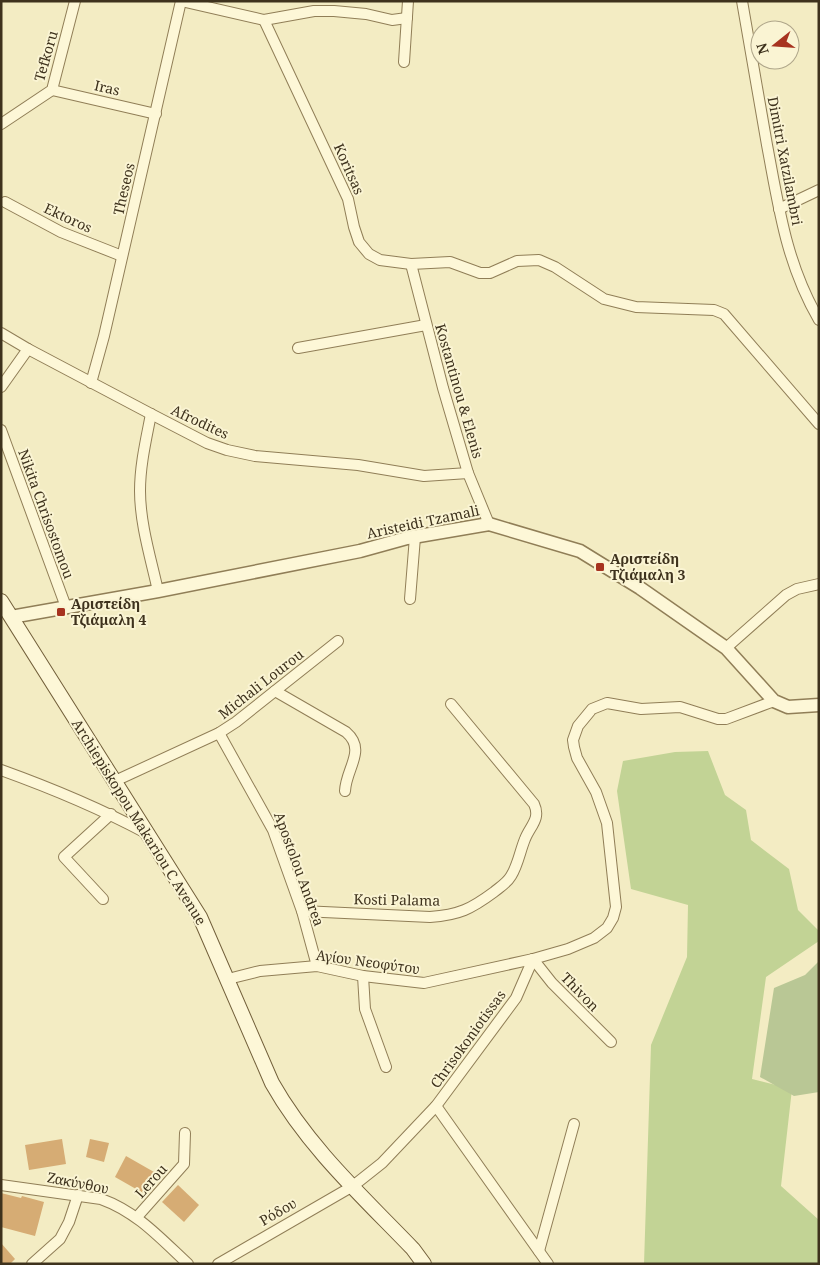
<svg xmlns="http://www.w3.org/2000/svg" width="820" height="1265" viewBox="0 0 820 1265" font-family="'Noto Serif',serif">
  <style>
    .green { fill: #c2d395 }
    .cemetery { fill: #b9c795 }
    .building { fill: #d6ac74 }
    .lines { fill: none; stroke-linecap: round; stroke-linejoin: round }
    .minor-casing { stroke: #907e57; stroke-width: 12 }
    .tertiary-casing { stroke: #907e57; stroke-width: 15 }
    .secondary-casing { stroke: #725f3a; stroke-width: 16 }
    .minor { stroke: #fdf7d7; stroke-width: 10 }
    .tertiary { stroke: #fdf7d7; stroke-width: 12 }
    .secondary { stroke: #fdf7d7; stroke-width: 14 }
    .poi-dot { fill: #a7331f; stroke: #faf4d3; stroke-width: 2 }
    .labels { text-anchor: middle; stroke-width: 4; stroke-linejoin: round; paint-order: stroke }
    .street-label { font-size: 14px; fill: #3e321d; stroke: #faf4d3 }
    .poi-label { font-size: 14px; font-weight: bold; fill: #3e321d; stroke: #faf4d3; text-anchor: start }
  </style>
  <rect width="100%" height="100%" fill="#f3ecc3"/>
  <polygon class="green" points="708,751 725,795 746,810 751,840 789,869 798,910 819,931 819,941 766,977 752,1079 792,1089 781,1186 819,1220 819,1264 644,1264 651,1045 687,957 688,905 631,889 617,791 623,761 675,752"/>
  <polygon class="cemetery" points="819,961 819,1092 794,1096 760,1077 774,988 805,975"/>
  <g class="building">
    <polygon points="62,1139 66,1164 29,1170 25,1145"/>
    <polygon points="90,1139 109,1143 104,1162 86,1157"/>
    <polygon points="126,1156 154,1172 143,1193 115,1177"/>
    <polygon points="178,1185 199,1205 184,1222 162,1202"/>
    <polygon points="1,1193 21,1198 22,1196 44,1202 35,1236 1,1227"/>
    <polygon points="1,1243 15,1259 10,1264 1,1264"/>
  </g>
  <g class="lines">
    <g class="minor-casing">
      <g id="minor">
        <polyline points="181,1 264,20 314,11 334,11 366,14 392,20 407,18"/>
        <path d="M742,1C750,49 759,97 767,145C779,208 786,263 819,320"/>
        <polyline points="264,20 348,199 354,227 359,242 369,254 380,260 411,264 450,262 480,273 490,273 517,261 539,260 555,267 604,299 636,307 714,310 724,314 819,424"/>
        <polyline points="404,62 408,1"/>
        <polyline points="52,90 156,114"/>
        <polyline points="1,124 52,90 75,1"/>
        <polyline points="5,202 61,232 122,256"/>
        <polyline points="779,209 819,190"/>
        <polyline points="411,264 443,388 468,473 489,524"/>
        <polyline points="1,333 28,349 151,414 207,443 227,450 255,456 358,465 424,476 468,473"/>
        <polyline points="298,348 426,325"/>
        <polyline points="91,383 104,336 181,1"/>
        <polyline points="1,387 28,349"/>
        <path d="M151,414C146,440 140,465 140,491C140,524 151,559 158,591"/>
        <polyline points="1,430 66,607"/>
        <polyline points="410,599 415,537"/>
        <polyline points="726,648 786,595 797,589 819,584"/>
        <path d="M275,691L346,732C367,750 346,768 345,791"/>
        <polyline points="219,733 273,830 302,911 317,966"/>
        <path d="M1,770C51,788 99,808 146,833"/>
        <polyline points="115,781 219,733 236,722 338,641"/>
        <polyline points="103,899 64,857 111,814"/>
        <path d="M302,911L430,917C459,915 471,909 494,892C500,887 507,883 511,876C518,865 520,851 525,839C530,826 541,819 534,804L451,704"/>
        <polyline points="533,959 552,983 611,1042"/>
        <polyline points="363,976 365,1009 386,1067"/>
        <polyline points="228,979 260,971 317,966 363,976 424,983 533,959 568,949 594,938 607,928 613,918 616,907 607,823 596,792 577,758 574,747 573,740 578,726 592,709 607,703 641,709 680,707 718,719 726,719 774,701"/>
        <polyline points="436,1106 548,1264"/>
        <path d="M1,1185L101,1199C137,1212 160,1238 188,1264"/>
        <polyline points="137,1217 184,1164 185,1133"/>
        <polyline points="539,1251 574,1124"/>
        <polyline points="32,1264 60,1239 69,1222 78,1195"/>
        <polyline points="218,1264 353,1186 382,1163 436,1106 516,998 533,959"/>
      </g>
    </g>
    <g class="tertiary-casing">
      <polyline id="tertiary" points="11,617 158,591 360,551 407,538 489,524 580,551 640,588 726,648 774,701 788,707 819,705"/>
    </g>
    <g class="secondary-casing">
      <path id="secondary" d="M1,601L200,917L272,1083C308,1147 363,1197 413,1249L424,1264"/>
    </g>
    <use href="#minor" class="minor"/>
    <use href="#tertiary" class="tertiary"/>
    <use href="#secondary" class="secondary"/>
  </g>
  <g class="poi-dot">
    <rect x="595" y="562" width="10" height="10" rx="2.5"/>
    <rect x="56" y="607" width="10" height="10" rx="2.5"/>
  </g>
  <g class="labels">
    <g class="street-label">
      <text transform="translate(46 56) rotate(-74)" y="5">Tefkoru</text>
      <text transform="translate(107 88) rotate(13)" y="5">Iras</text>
      <text transform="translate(785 161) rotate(79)" y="5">Dimitri Xatzilambri</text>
      <text transform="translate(349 169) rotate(66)" y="5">Koritsas</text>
      <text transform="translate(124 189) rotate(-77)" y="5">Theseos</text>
      <text transform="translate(68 218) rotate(25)" y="5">Ektoros</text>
      <text transform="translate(459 391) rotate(74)" y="5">Kostantinou &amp; Elenis</text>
      <text transform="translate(200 422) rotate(25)" y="5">Afrodites</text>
      <text transform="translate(46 514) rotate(70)" y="5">Nikita Chrisostomou</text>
      <text transform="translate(423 522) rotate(-12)" y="5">Aristeidi Tzamali</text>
      <text transform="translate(261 684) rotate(-38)" y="5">Michali Lourou</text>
      <text transform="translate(139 822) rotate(58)" y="5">Archiepiskopou Makariou C Avenue</text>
      <text transform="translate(299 869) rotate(70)" y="5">Apostolou Andrea</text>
      <text transform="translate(397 900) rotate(1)" y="5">Kosti Palama</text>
      <text transform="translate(368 962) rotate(8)" y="5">Αγίου Νεοφύτου</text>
      <text transform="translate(580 992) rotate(46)" y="5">Thivon</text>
      <text transform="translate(468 1039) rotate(-54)" y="5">Chrisokoniotissas</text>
      <text transform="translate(151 1181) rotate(-48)" y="5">Lerou</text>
      <text transform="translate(78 1183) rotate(11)" y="5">Ζακύνθου</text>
      <text transform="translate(278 1212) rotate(-30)" y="5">Ρόδου</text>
    </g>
    <g class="poi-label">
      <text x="610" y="564">Αριστείδη<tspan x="610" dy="16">Τζιάμαλη 3</tspan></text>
      <text x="71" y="609">Αριστείδη<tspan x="71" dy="16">Τζιάμαλη 4</tspan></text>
    </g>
  </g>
  <rect width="820" height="1265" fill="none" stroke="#3e321d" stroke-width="5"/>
  <g transform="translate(775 45) rotate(253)"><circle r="24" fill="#faf4d3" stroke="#afa68a"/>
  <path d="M0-4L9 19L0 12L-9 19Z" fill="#a7331f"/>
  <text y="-8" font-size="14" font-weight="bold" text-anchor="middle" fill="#3e321d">N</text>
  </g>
</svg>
